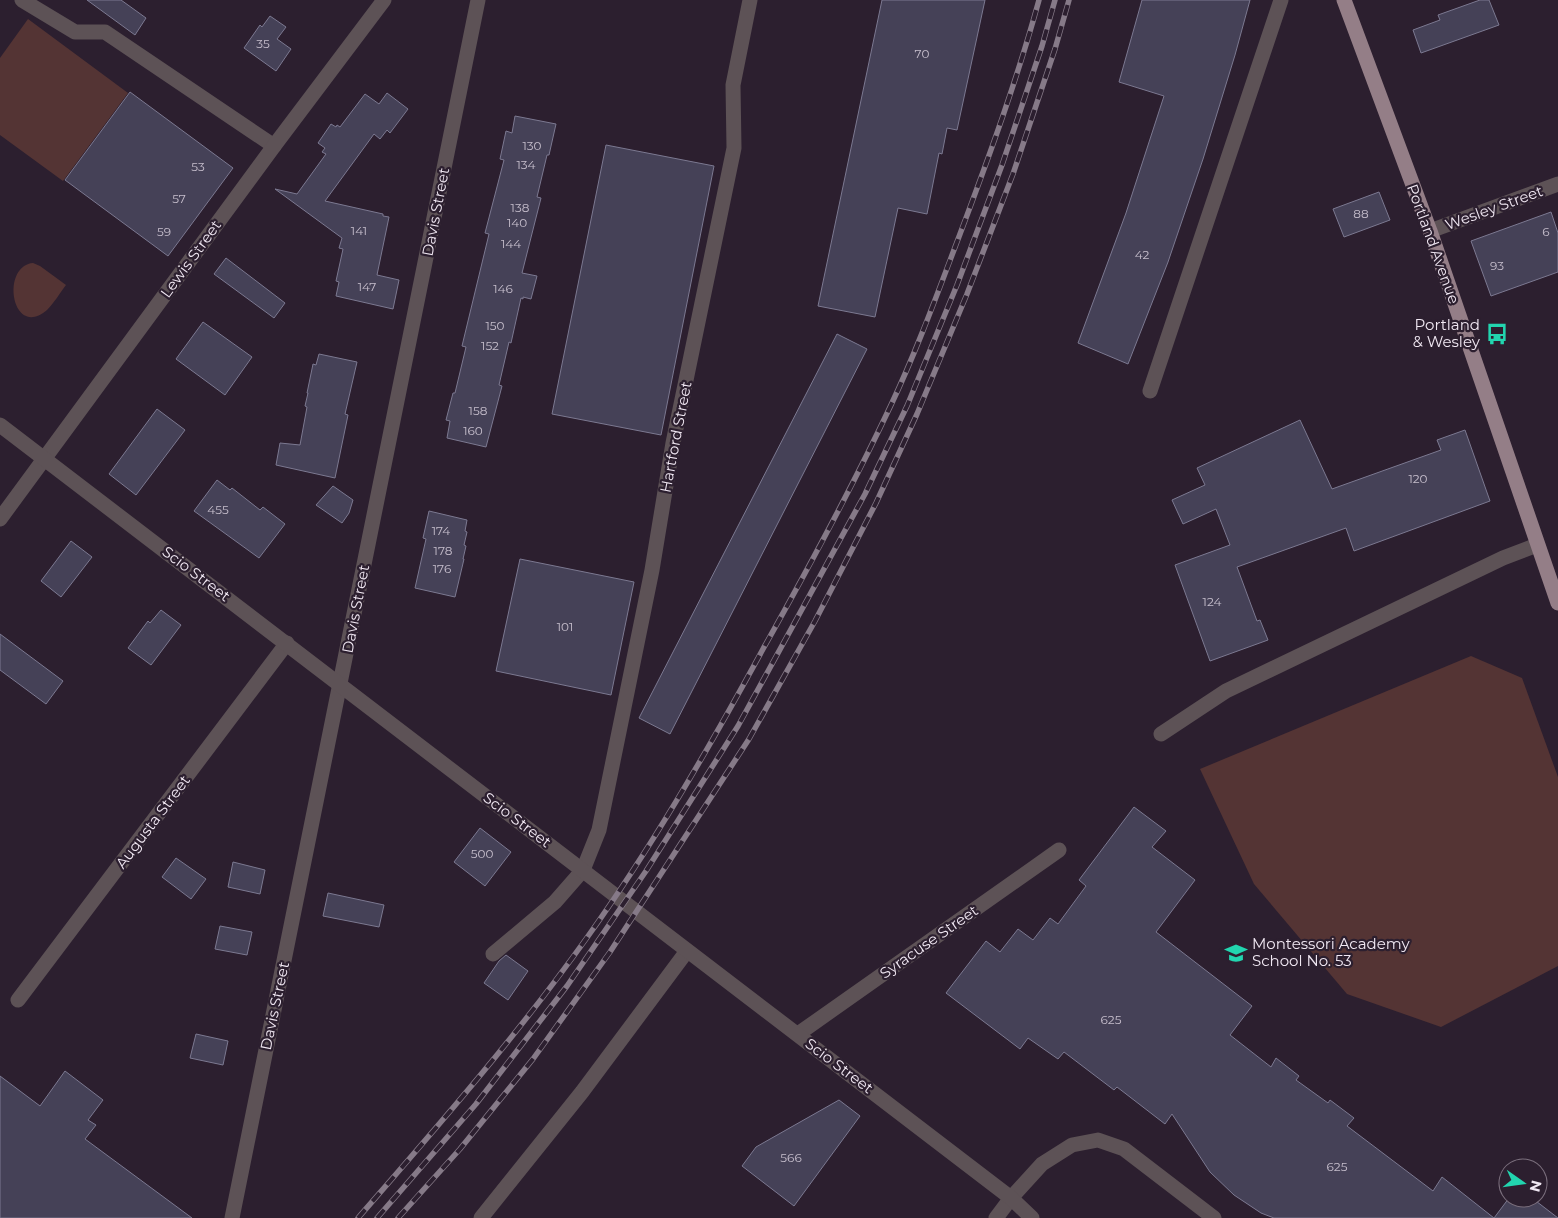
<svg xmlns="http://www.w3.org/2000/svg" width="1558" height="1218" viewBox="0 0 1558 1218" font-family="Montserrat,sans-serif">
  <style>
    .green { fill: #543434 }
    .building { fill: #454157; stroke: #7c7991 }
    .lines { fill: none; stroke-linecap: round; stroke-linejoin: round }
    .service { stroke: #5d5256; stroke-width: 15 }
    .minor { stroke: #5d5256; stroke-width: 15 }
    .tertiary { stroke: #5d5256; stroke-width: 15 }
    .primary { stroke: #947e87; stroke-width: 15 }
    .rail-casing { stroke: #867a88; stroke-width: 5.5 }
    .rail { stroke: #2c1f2f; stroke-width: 4; stroke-dasharray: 11; stroke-linecap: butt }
    .labels { text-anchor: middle; stroke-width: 4.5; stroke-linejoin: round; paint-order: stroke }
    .number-label { font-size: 12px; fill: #c6becc }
    .street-label { font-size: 15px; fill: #f1e8f3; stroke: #2c1f2f }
    .poi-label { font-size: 15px; fill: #f1e8f3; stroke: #2c1f2f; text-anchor: end }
  </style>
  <rect width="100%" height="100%" fill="#2c1f2f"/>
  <g class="green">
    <polygon points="28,19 128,93 63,181 0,135 0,58"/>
    <path d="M33,263L40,266L66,285C60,293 54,303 47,310C12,340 0,266 33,263Z"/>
    <polygon points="1471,656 1522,678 1558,777 1558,966 1441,1027 1347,994 1254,884 1200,769"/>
  </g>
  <g class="building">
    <polygon points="87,0 121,0 146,18 135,35"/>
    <polygon points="882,0 985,0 957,130 947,128 942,154 939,153 927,214 898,208 875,317 818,306"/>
    <polygon points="1142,0 1250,0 1235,55 1203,159 1168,262 1128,364 1078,343 1126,213 1164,96 1119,82"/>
    <polygon points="1480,0 1489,0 1499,25 1421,53 1413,30 1440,20 1438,15"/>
    <polygon points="270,16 286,27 277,39 291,49 276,71 244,48 260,25 262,27"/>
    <polygon points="130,92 233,168 168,256 65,180"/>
    <polygon points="387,93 408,109 390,133 387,130 380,139 374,134 325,201 383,214 383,216 389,217 377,275 399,280 393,309 336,296 339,282 336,281 343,249 339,248 342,238 275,189 297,194 326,154 322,152 325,148 318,143 331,124 336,127 337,125 340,127 365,94 379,104"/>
    <polygon points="515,116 556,124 549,155 547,155 537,197 541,198 522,273 537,276 531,299 523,297 523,299 521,298 511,343 509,342 499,385 502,386 486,447 447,438 450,421 446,420 453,393 455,393 466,347 462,346 489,234 485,233 504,160 500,159 506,131 512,133"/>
    <polygon points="606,145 714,166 661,435 552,414"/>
    <polygon points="1379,192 1390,220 1344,237 1333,209"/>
    <polygon points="1551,212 1558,233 1558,272 1491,296 1471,241"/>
    <polygon points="226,258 285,303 274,318 214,274"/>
    <polygon points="203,322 252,357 225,395 176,359"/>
    <polygon points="837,334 867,349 670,734 639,718"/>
    <polygon points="319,354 357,362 345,414 348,415 335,478 276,465 280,443 300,445 307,407 305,406 308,393 307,393 313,364 316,365"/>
    <polygon points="157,409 185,430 136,495 109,474"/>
    <polygon points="1300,420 1332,489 1441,450 1437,440 1465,430 1490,501 1354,551 1346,528 1237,567 1257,621 1260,620 1268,640 1210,661 1175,565 1230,545 1216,509 1183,524 1172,500 1205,485 1197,468"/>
    <polygon points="217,480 230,490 232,488 260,510 263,507 285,524 259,558 194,511"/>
    <polygon points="333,486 353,500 349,513 342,523 316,505"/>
    <polygon points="429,511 467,520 465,531 467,532 464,545 466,546 463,559 464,559 455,597 415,588 426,539 423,538"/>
    <polygon points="71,541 92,557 61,597 41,581"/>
    <polygon points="520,559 634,582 611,695 496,671"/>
    <polygon points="161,610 181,625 151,665 128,648 148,621 150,623"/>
    <polygon points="0,634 63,681 46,704 0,670"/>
    <polygon points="1134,807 1166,831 1152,847 1195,880 1156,932 1252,1006 1230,1035 1271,1067 1276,1058 1299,1076 1296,1080 1328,1103 1330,1100 1354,1118 1347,1126 1433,1191 1442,1177 1494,1218 1509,1198 1532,1198 1558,1218 1274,1218 1261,1213 1234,1195 1210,1172 1172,1114 1165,1124 1117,1087 1114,1090 1064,1052 1058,1059 1028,1038 1020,1049 946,993 986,941 1000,952 1018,929 1033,940 1050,918 1058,924 1086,886 1079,880"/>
    <polygon points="480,828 511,852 485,886 454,862"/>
    <polygon points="176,858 206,879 191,899 162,877"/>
    <polygon points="233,862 265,870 260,894 228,887"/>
    <polygon points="328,893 384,905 379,927 323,916"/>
    <polygon points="220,926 252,932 247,955 215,949"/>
    <polygon points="506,955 528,971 508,1000 484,983 499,961"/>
    <polygon points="196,1034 228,1041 223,1065 190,1058"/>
    <polygon points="65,1071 103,1100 88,1120 96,1125 85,1139 192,1218 0,1218 0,1076 40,1106"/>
    <polygon points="839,1100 860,1116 794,1206 742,1166 756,1147"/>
  </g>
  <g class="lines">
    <g class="service">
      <polyline points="22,0 75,32 105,32 274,146"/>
      <polyline points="1150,391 1281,0"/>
      <polyline points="1161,734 1226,691 1503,558 1537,545"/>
      <polyline points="493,954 555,902 583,870 599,830 652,570 673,443 734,148 733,85 750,0"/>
      <polyline points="1011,1198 1042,1164 1072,1145 1098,1140 1124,1149 1214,1218"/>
      <polyline points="481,1218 582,1092 687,951"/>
    </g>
    <g class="minor">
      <polyline points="1430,231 1558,184"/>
      <polyline points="0,519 274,146 384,0"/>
      <polyline points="18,1000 287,643"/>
      <polyline points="798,1034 1059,850"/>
      <polyline points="232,1218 478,0"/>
      <polyline points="996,1218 1011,1198"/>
    </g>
    <polyline class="tertiary" points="0,425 875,1094 1011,1198 1032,1218"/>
    <polyline class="primary" points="1344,0 1430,231 1558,603"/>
    <g class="rail-casing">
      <g id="rail">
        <path d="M358,1218C437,1127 516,1037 586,939C652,847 709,748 763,649C808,569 852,488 891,405C917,350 938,292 960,234C989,157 1017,80 1039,0"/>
        <polyline points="377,1218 476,1104 567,986 646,871 738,726 865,494 907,406 957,285 1002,165 1042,46 1055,0"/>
        <polyline points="398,1218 460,1149 533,1059 610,952 749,739 815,621 876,503 917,414 967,294 1013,174 1055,49 1069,0"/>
      </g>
    </g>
    <use href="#rail" class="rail"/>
  </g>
  <defs>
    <g id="bus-bare" transform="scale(1.725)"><path d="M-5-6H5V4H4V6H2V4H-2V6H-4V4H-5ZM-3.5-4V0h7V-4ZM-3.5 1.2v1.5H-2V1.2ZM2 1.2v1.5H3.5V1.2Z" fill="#22d5af" stroke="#2c1f2f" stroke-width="2.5" paint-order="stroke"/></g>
    <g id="school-bare" transform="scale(1.725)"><path d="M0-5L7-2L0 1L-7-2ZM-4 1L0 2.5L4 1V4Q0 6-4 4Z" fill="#22d5af" stroke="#2c1f2f" stroke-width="2.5" paint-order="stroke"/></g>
  </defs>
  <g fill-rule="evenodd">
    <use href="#bus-bare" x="1497" y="334"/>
    <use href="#school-bare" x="1236" y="953"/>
  </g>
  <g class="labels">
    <g class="number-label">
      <text x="263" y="48">35</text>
      <text x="922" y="58">70</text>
      <text x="532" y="150">130</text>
      <text x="526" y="169">134</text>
      <text x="198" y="171">53</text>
      <text x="179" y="203">57</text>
      <text x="520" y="212">138</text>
      <text x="1361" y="218">88</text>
      <text x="517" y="227">140</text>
      <text x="359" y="235">141</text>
      <text x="164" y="236">59</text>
      <text x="1546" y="236">6</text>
      <text x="511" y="248">144</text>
      <text x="1142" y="259">42</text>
      <text x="1497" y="270">93</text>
      <text x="367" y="291">147</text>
      <text x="503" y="293">146</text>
      <text x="495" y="330">150</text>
      <text x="490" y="350">152</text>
      <text x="478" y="415">158</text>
      <text x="473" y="435">160</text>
      <text x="1418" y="483">120</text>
      <text x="218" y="514">455</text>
      <text x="441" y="535">174</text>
      <text x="443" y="555">178</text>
      <text x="442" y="573">176</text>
      <text x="1212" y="606">124</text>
      <text x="565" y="631">101</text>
      <text x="482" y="858">500</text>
      <text x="1111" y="1024">625</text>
      <text x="791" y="1162">566</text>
      <text x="1337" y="1171">625</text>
    </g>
    <g class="street-label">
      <text transform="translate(1494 208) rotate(-20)" y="5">Wesley Street</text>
      <text transform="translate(436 212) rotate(-79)" y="5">Davis Street</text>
      <text transform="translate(1433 244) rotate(70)" y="5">Portland Avenue</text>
      <text transform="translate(191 259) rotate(-54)" y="5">Lewis Street</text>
      <text transform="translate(676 437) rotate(-79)" y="5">Hartford Street</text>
      <text transform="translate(196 574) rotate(37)" y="5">Scio Street</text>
      <text transform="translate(356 609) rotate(-79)" y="5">Davis Street</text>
      <text transform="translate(517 820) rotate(37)" y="5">Scio Street</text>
      <text transform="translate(153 822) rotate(-53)" y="5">Augusta Street</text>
      <text transform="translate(929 942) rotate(-35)" y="5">Syracuse Street</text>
      <text transform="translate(275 1006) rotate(-78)" y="5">Davis Street</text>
      <text transform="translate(839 1066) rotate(37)" y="5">Scio Street</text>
    </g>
    <g class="poi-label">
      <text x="1480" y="330">Portland<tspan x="1480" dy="17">&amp; Wesley</tspan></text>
      <text x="1252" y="949" text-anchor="start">Montessori Academy<tspan x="1252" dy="17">School No. 53</tspan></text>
    </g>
  </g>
  <g transform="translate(1523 1183) rotate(104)"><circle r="24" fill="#2c1f2f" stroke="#7b6f7d"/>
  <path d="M0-4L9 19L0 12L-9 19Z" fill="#22d5af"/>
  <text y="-8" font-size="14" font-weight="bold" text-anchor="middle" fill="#f1e8f3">N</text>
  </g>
</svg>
